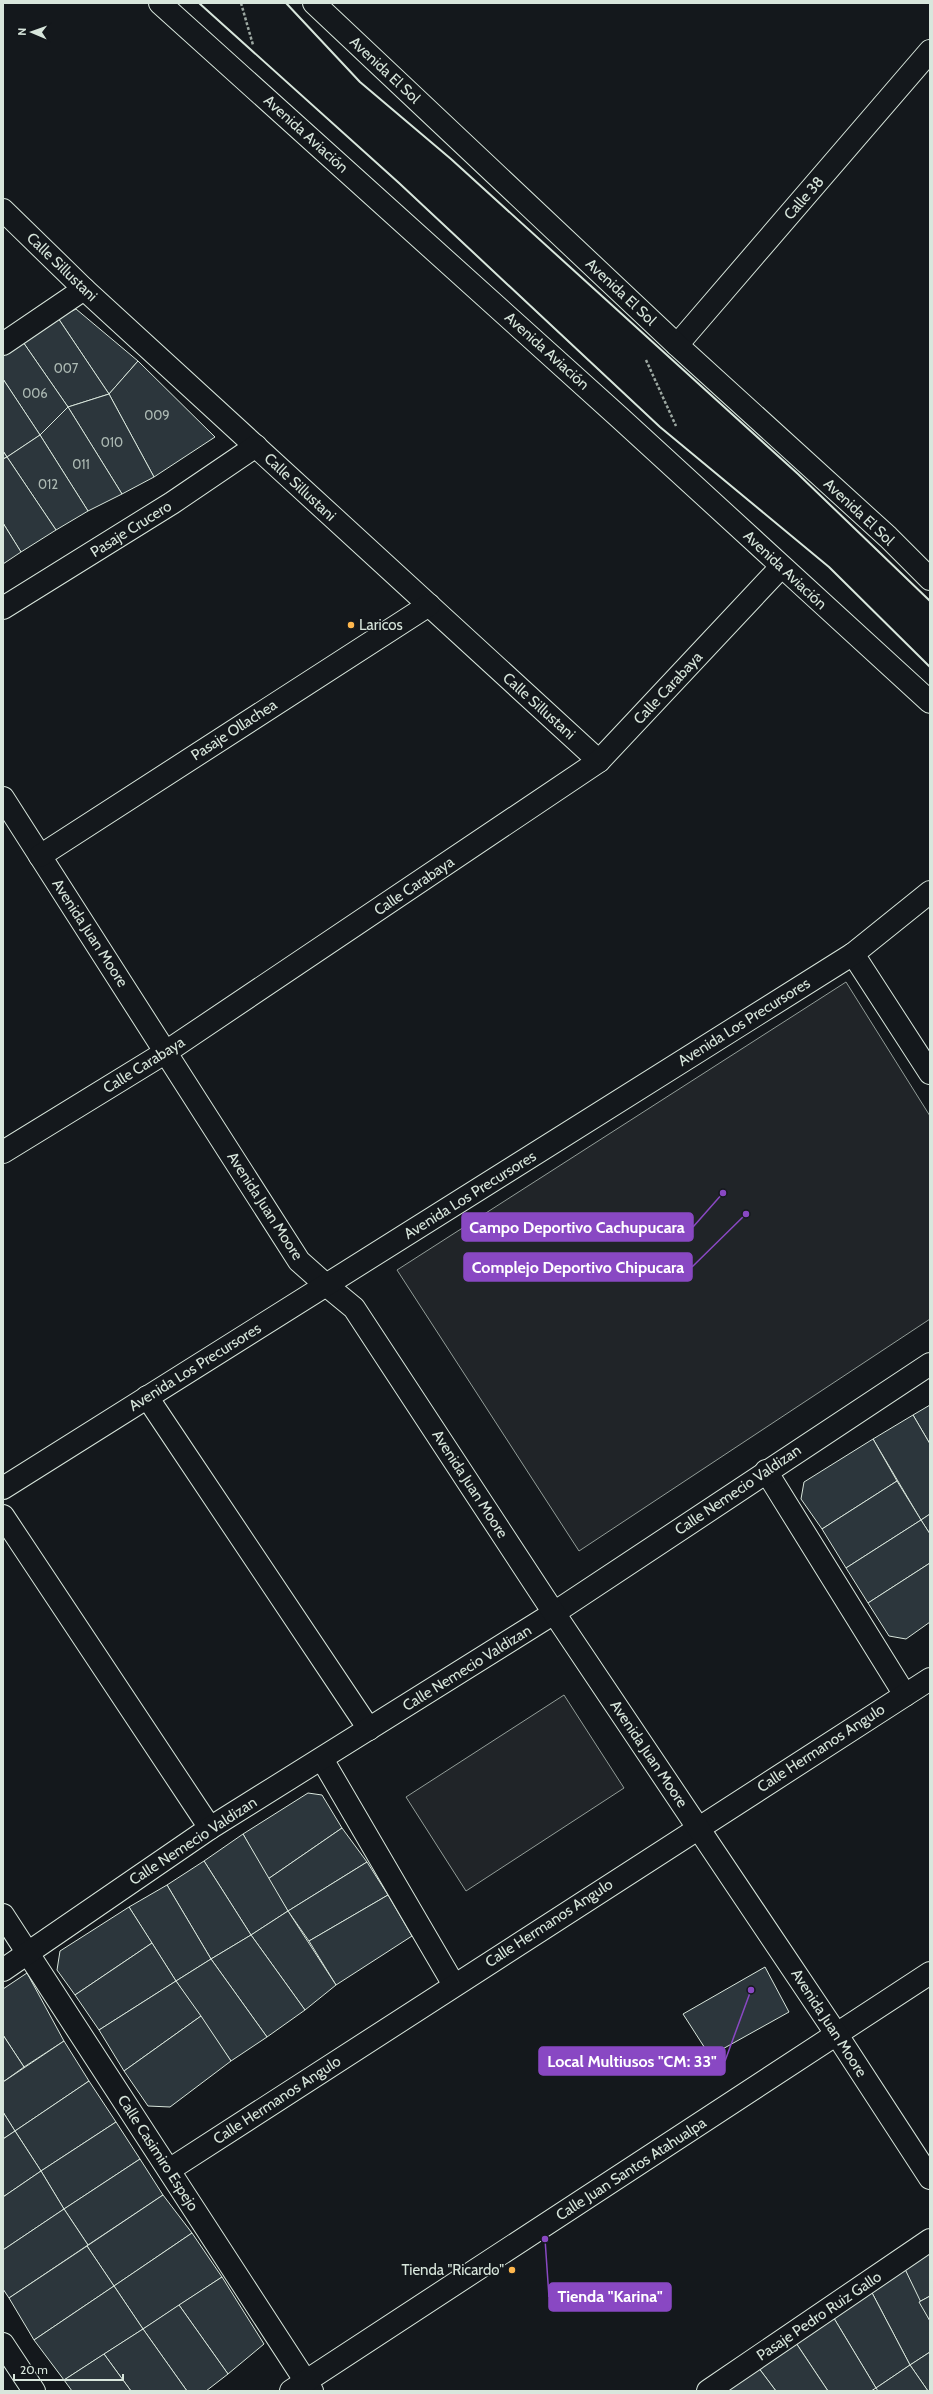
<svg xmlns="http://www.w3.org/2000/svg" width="933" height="2394" viewBox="0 0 933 2394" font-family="Cabin,sans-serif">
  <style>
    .green { fill: #202428; stroke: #939e99 }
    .building { fill: #2c363c; stroke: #d8e6dc }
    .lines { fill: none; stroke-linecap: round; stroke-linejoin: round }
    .street-casing { stroke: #d8e6dc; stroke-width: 24 }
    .secondary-casing { stroke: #d8e6dc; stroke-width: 24 }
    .path { stroke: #9da8a2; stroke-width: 2.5; stroke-dasharray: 3 2; stroke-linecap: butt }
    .street { stroke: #14181c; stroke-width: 22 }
    .secondary { stroke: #14181c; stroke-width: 22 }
    .wall { stroke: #d8e6dc; stroke-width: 2 }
    .poi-dot { fill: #ffb74d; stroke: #14181c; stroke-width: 1.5 }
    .labels { text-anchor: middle; stroke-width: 3; stroke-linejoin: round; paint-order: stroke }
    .number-label { font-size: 13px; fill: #adbab4 }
    .street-label { font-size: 15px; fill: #d8e6dc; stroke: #14181c }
    .poi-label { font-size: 15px; fill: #d8e6dc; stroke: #14181c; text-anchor: start }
    .leader { fill: none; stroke: #8948c3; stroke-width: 1.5 }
    .callout-dot { fill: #8948c3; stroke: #14181c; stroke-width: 1.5 }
    .callout { fill: #8948c3; stroke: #8948c3; stroke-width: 1.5 }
    .callout-label { font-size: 16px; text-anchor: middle; font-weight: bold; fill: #fff }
  </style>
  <rect width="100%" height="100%" fill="#14181c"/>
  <g class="green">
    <polygon points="846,982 930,1116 930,1319 579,1551 397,1270"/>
    <polygon points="564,1695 624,1788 466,1891 406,1797"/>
  </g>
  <g class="building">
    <polygon points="76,309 138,361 109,394 58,318"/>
    <polygon points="58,318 109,394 68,407 23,342"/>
    <polygon points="23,342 68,407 40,435 3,379 3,356"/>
    <polygon points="138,361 215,437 154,477 109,394"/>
    <polygon points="3,379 40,435 7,457 3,451"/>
    <polygon points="109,394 154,477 122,494 68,407"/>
    <polygon points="68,407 122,494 88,511 40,435"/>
    <polygon points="40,435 88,511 56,530 7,457"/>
    <polygon points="3,451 7,457 3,459"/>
    <polygon points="7,457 56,530 21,552 3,523 3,459"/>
    <polygon points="3,523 21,552 3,564"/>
    <polygon points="930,1405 930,1444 913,1415"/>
    <polygon points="913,1415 930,1444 930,1514 921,1520 873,1439"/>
    <polygon points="873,1439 897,1481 822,1529 801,1499 804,1482"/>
    <polygon points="897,1481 921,1520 846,1568 822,1529"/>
    <polygon points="930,1514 930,1534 921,1520"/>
    <polygon points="921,1520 930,1534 930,1563 868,1603 846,1568"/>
    <polygon points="930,1563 930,1622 906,1639 889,1636 868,1603"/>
    <polygon points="308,1793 322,1795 342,1828 268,1879 243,1834"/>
    <polygon points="342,1828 367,1862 288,1911 268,1879"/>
    <polygon points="243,1834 288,1911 251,1935 204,1861"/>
    <polygon points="204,1861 251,1935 211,1959 167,1885"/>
    <polygon points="367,1862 388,1895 309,1941 288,1911"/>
    <polygon points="167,1885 211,1959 176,1981 129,1907"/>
    <polygon points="388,1895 412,1936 336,1985 309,1941"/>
    <polygon points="129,1907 152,1943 75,1995 57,1970 60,1951"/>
    <polygon points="288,1911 336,1985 305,2010 251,1935"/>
    <polygon points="251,1935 305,2010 267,2037 211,1959"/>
    <polygon points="152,1943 176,1981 99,2030 75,1995"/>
    <polygon points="211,1959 267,2037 231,2061 176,1981"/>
    <polygon points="765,1967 789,2012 710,2056 683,2014"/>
    <polygon points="27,1973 64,2041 24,2067 3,2035 3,1989"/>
    <polygon points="176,1981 201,2016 124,2071 99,2030"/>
    <polygon points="201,2016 231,2061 170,2107 148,2106 124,2071"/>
    <polygon points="3,2035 24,2067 3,2082"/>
    <polygon points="64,2041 89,2081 15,2131 3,2112 3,2082"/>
    <polygon points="89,2081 116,2122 41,2171 15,2131"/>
    <polygon points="3,2112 15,2131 3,2139"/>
    <polygon points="116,2122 140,2159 64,2209 41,2171"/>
    <polygon points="15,2131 41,2171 3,2197 3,2139"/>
    <polygon points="140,2159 163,2195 88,2245 64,2209"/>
    <polygon points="41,2171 64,2209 3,2250 3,2197"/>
    <polygon points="163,2195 192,2233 114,2286 87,2246"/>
    <polygon points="64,2209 88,2245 9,2298 3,2289 3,2250"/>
    <polygon points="192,2233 222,2277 143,2329 114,2286"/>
    <polygon points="87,2246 114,2286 34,2340 9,2298"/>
    <polygon points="930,2249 930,2296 919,2302 903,2265"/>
    <polygon points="903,2265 930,2321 930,2352 910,2365 870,2289"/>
    <polygon points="222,2277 264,2344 228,2374 179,2305"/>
    <polygon points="114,2286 143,2329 64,2380 34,2340"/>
    <polygon points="870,2289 910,2365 876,2388 832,2315"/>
    <polygon points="930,2296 930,2321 919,2302"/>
    <polygon points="179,2305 228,2374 206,2391 187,2391 143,2329"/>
    <polygon points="832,2315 876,2388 871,2391 828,2391 796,2343"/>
    <polygon points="143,2329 187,2391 131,2391 104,2354"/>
    <polygon points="796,2343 828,2391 776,2391 758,2367"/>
    <polygon points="930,2352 930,2391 928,2391 910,2365"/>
    <polygon points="104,2354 131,2391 72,2391 64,2380"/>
    <polygon points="910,2365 928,2391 878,2391 876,2388"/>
    <polygon points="758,2367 776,2391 728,2391"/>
  </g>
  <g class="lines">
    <g class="street-casing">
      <g id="street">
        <polyline points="3,210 84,289 599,761"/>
        <polyline points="3,344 84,289"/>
        <polyline points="677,345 930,51"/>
        <polyline points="3,608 172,503 256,446"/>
        <polyline points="3,798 299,1261 326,1285"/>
        <polyline points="40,856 429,605"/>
        <polyline points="853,954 930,1073"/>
        <polyline points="3,1152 166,1052 599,761 781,567"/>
        <polyline points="147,1397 369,1729"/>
        <polyline points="766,1471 905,1695"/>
        <polyline points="3,1516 210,1828"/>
        <polyline points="322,1759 454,1985"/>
        <polyline points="3,1915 312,2391"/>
        <polyline points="3,1970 210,1828 554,1613 930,1364"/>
        <polyline points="169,2170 930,1679"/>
        <polyline points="3,2344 34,2391"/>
        <polyline points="291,2391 930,1973"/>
        <polyline points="708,2391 930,2240"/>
      </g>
    </g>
    <g class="secondary-casing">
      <g id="secondary">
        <polyline points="160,3 619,417 930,702"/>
        <polyline points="314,3 677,345 888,537 930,579"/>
        <polyline points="326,1285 354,1308 554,1613 837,2035 930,2178"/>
        <polyline points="3,1488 853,954 930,892"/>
      </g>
    </g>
    <g class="path">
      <polyline points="241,3 253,45"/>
      <polyline points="646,360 676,426"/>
    </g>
    <use href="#street" class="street"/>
    <use href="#secondary" class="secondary"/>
    <g class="wall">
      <polyline points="199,3 399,183 660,427 829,567 930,667"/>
      <polyline points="286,3 360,82 451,159 798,474 930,601"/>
    </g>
  </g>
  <g class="poi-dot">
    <circle cx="351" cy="625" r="4"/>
    <circle cx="512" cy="2270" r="4"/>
  </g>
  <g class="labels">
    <g class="number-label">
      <text x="66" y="373">007</text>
      <text x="35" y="398">006</text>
      <text x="157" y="420">009</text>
      <text x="112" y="447">010</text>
      <text x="81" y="469">011</text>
      <text x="48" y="489">012</text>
    </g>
    <g class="street-label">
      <text transform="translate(385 70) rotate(43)" y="5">Avenida El Sol</text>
      <text transform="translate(306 134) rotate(42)" y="5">Avenida Aviación</text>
      <text transform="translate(804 198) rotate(-49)" y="5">Calle 38</text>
      <text transform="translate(62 267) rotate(44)" y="5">Calle Sillustani</text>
      <text transform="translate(621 292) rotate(43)" y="5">Avenida El Sol</text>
      <text transform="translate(547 351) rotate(42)" y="5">Avenida Aviación</text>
      <text transform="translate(300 487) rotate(43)" y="5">Calle Sillustani</text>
      <text transform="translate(859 512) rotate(43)" y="5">Avenida El Sol</text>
      <text transform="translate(131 529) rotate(-32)" y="5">Pasaje Crucero</text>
      <text transform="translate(785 570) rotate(43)" y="5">Avenida Aviación</text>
      <text transform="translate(668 688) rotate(-47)" y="5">Calle Carabaya</text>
      <text transform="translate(539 706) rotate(42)" y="5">Calle Sillustani</text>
      <text transform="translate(234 730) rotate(-33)" y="5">Pasaje Ollachea</text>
      <text transform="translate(414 886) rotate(-34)" y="5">Calle Carabaya</text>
      <text transform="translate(90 933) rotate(57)" y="5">Avenida Juan Moore</text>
      <text transform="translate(744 1022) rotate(-32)" y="5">Avenida Los Precursores</text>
      <text transform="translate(144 1065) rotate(-32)" y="5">Calle Carabaya</text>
      <text transform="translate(470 1195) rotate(-32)" y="5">Avenida Los Precursores</text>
      <text transform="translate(265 1206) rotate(57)" y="5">Avenida Juan Moore</text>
      <text transform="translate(195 1367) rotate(-32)" y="5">Avenida Los Precursores</text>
      <text transform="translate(470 1484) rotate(57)" y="5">Avenida Juan Moore</text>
      <text transform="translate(738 1490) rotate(-34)" y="5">Calle Nemecio Valdizan</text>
      <text transform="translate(467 1668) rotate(-32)" y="5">Calle Nemecio Valdizan</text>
      <text transform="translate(821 1748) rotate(-33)" y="5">Calle Hermanos Angulo</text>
      <text transform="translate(649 1754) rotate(56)" y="5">Avenida Juan Moore</text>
      <text transform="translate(193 1841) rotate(-33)" y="5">Calle Nemecio Valdizan</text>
      <text transform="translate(549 1923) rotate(-33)" y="5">Calle Hermanos Angulo</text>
      <text transform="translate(829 2023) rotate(57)" y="5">Avenida Juan Moore</text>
      <text transform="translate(277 2100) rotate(-33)" y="5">Calle Hermanos Angulo</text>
      <text transform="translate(158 2153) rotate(57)" y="5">Calle Casimiro Espejo</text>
      <text transform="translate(631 2169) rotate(-33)" y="5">Calle Juan Santos Atahualpa</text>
      <text transform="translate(819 2316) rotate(-34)" y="5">Pasaje Pedro Ruiz Gallo</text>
    </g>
    <g class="poi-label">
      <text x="359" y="630">Laricos</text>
      <text x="504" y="2275" text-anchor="end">Tienda "Ricardo"</text>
    </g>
  </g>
  <path class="leader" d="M723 1193L693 1227M746 1214L692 1267M751 1990L725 2061M545 2239L549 2297"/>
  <g class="callout-dot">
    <circle cx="723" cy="1193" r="4"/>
    <circle cx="746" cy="1214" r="4"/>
    <circle cx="751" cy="1990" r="4"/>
    <circle cx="545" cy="2239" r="4"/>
  </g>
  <g class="callout">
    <rect x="462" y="1213" width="231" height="28" rx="4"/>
    <rect x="464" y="1253" width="228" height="28" rx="4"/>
    <rect x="539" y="2047" width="186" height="28" rx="4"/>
    <rect x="549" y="2283" width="122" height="28" rx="4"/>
  </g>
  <g class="callout-label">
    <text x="577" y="1233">Campo Deportivo Cachupucara</text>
    <text x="578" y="1273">Complejo Deportivo Chipucara</text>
    <text x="632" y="2067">Local Multiusos "CM: 33"</text>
    <text x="610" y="2302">Tienda "Karina"</text>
  </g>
  <rect width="933" height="2394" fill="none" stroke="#d8e6dc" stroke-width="8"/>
  <g transform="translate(32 32) rotate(272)" stroke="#14181c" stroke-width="3" paint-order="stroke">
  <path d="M0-3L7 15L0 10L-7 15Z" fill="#d8e6dc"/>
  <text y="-6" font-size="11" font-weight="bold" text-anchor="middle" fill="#d8e6dc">N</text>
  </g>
  <path d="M14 2374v6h109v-6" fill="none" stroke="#d8e6dc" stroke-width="2"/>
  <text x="20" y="2374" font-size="12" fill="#d8e6dc" stroke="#14181c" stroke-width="3" paint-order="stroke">20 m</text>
</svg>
